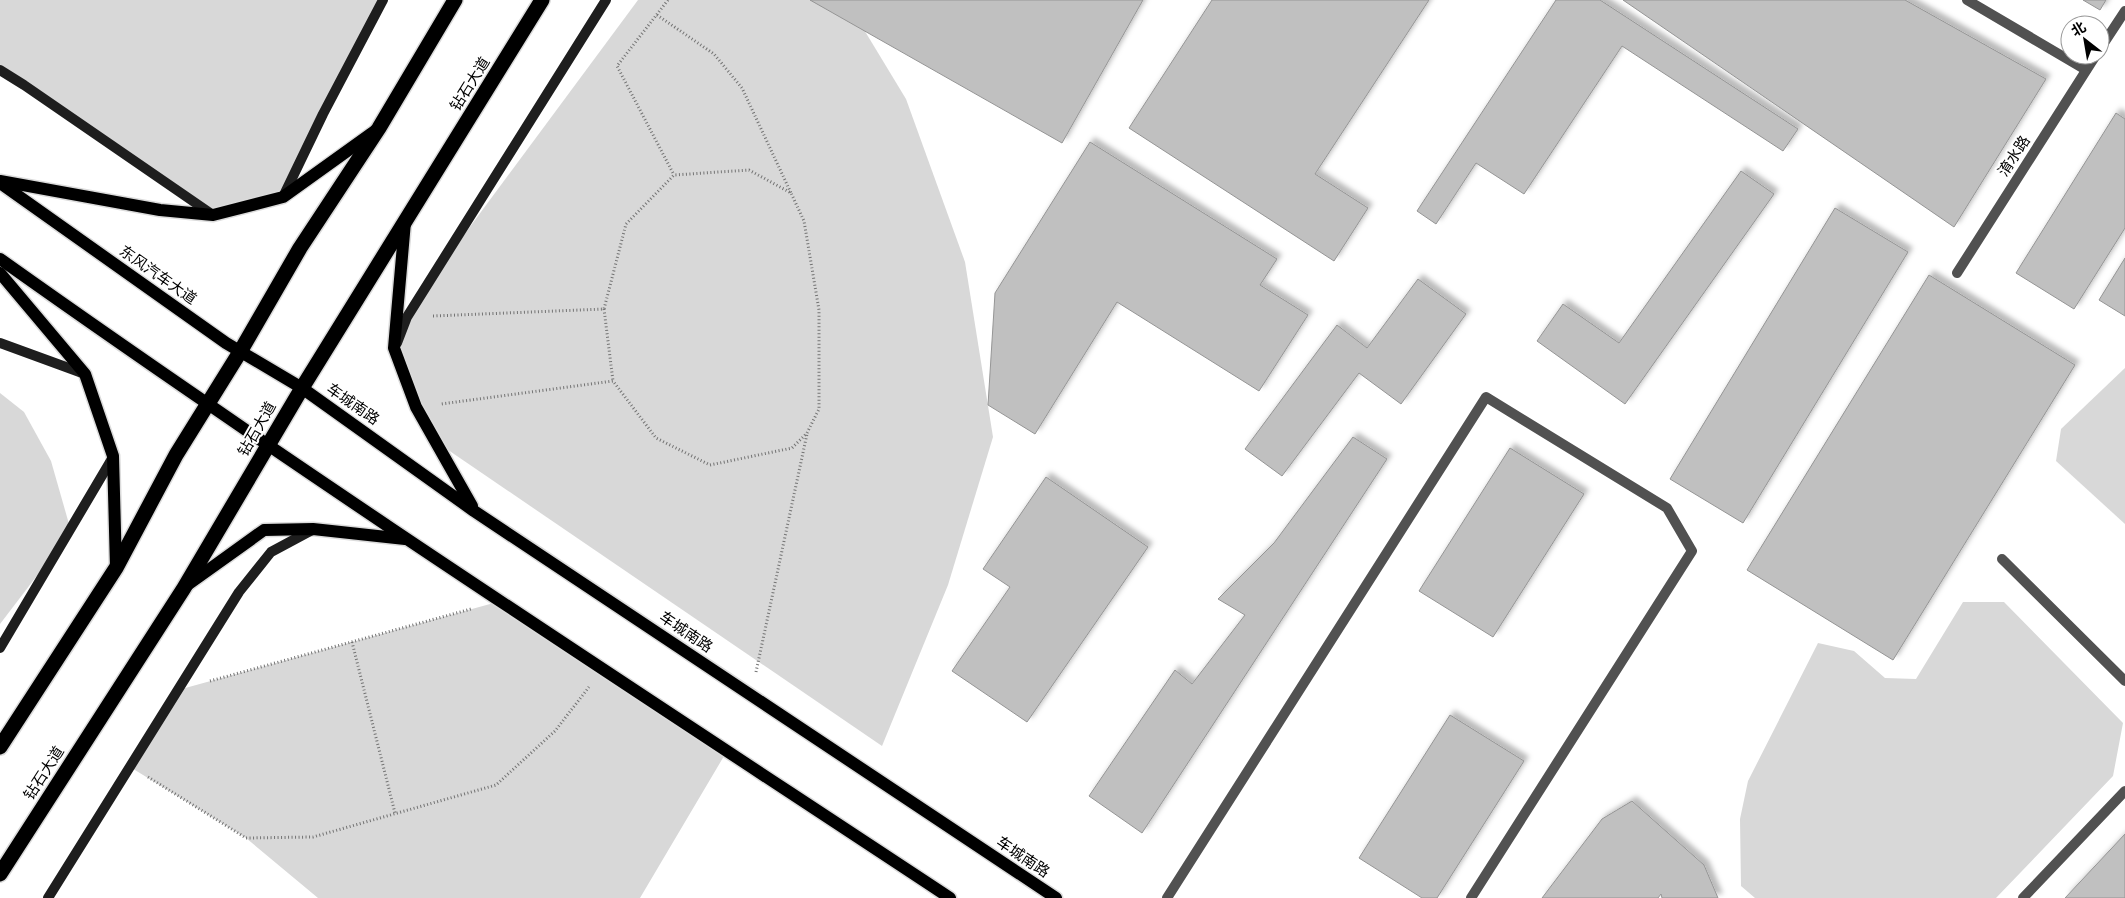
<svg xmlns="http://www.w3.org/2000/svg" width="2125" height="898" viewBox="0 0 2125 898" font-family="Jost,'Noto Sans SC',sans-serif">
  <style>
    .green { fill: #d8d8d8 }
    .building { fill: #c0c0c0; stroke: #959595; filter: url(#shadow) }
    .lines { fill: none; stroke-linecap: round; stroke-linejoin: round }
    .primary-casing { stroke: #dbdbdb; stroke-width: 15 }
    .highway-casing { stroke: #dbdbdb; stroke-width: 18 }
    .path { stroke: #737373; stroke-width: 3; stroke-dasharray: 1 2.5; stroke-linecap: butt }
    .lane { stroke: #515151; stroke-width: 10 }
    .street { stroke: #515151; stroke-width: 10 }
    .secondary { stroke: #1e1e1e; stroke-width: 10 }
    .primary { stroke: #000; stroke-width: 12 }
    .highway { stroke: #000; stroke-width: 15 }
    .labels { text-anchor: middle; stroke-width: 4; stroke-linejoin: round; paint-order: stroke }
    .street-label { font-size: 15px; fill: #000; stroke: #fff }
  </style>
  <defs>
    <filter id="shadow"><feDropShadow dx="4.5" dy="-4.5" stdDeviation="2.5" flood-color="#0004"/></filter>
  </defs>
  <rect width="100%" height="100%" fill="#fff"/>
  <g class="green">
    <polygon points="0,0 383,0 283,197 213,215 0,70"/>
    <polygon points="638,0 846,0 906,99 965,262 993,437 948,585 882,746 435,441 394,348 435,274"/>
    <polygon points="2125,368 2125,524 2056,461 2061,429"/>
    <polygon points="0,393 24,412 51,461 71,531 0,624"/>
    <polygon points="501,601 727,751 640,898 318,898 246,838 130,767 178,690"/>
    <polygon points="1963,602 2004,602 2123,723 2113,776 1996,898 1755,898 1741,886 1740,819 1748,781 1818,643 1854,651 1885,678 1916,679"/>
  </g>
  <g class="building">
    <polygon points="810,0 1143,0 1062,143"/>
    <polygon points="1212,0 1429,0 1315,174 1368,208 1334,261 1129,128"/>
    <polygon points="1556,0 1600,0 1798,129 1783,151 1622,46 1524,194 1476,163 1436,224 1417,211"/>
    <polygon points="1623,0 1905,0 2046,79 1954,227"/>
    <polygon points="2083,0 2106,0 2100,10"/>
    <polygon points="2116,113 2125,119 2125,228 2074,309 2016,273"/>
    <polygon points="1090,142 1277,259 1260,285 1308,315 1259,391 1117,302 1035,434 988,405 995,293"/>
    <polygon points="1741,171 1774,194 1625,404 1537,341 1563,304 1619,343"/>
    <polygon points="1835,208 1908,252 1743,523 1670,479"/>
    <polygon points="2125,258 2125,316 2099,300"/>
    <polygon points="1929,275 2075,365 1893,660 1747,570"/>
    <polygon points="1418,279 1466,314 1401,404 1359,373 1282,476 1245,449 1337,325 1367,348"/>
    <polygon points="1353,437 1387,459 1142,833 1089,796 1175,670 1192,684 1245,615 1218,599 1274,543"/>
    <polygon points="1510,448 1584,494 1493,637 1419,591"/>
    <polygon points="1046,477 1148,547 1027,722 952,671 1010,587 983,569"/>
    <polygon points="1450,715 1524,761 1437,898 1422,898 1359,858"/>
    <polygon points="1632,801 1704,865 1718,898 1662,898 1661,894 1658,898 1542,898 1602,819"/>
    <polygon points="2125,834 2125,898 2065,898"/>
  </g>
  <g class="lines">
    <g class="primary-casing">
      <g id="primary">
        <polyline points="0,181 160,210 213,215 283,197 375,131"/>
        <polyline points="0,183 226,343 302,388 474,511 1056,898"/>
        <polyline points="405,222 394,348 416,407 472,506"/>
        <path d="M0,259C311,480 632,688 950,898"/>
        <polyline points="0,273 85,374 113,456 116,568"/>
        <polyline points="186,586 264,530 313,529 405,539"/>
      </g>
    </g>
    <g class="highway-casing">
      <g id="highway">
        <polyline points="0,747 116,568 176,455 240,352 300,248 379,128 455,0"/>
        <polyline points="0,874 184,588 302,388 542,0"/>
      </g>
    </g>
    <g class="path">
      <polyline points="668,0 617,66 674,175"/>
      <polyline points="657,15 714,54 742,88 791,193"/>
      <polyline points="604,309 613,381"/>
      <polyline points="433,316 604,309 626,224 674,175 749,170 791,193 804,221 819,310 819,409 807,433 792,448 710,465 656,438 613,381 441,404"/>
      <polyline points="352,642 395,813"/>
      <polyline points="756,672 807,434"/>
      <polyline points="210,681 471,609"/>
      <polyline points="148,777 246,838 313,837 496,785 555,731 589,687"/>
    </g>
    <g class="lane">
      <polyline points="2002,559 2125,681"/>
      <polyline points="1167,898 1486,397 1667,508 1692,551 1471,898"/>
      <polyline points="2023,898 2125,791"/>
    </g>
    <g class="street">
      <polyline points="1967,0 2086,70"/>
      <polyline points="2100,49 2125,11"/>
      <polyline points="1957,273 2096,55"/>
    </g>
    <g class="secondary">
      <polyline points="0,70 24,85 213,215"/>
      <polyline points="283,197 323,114 383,0"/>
      <polyline points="0,343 85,374"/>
      <polyline points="397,343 407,317 606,0"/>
      <polyline points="0,648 113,457"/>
      <polyline points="48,898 239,592 271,552 312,530"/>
    </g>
    <use href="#primary" class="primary"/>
    <use href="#highway" class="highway"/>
  </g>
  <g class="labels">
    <g class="street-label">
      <text transform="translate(470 84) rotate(-58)" y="5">钻石大道</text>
      <text transform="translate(2014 156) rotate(-57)" y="5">淯水路</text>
      <text transform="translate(158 275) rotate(35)" y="5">东风汽车大道</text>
      <text transform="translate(353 404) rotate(35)" y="5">车城南路</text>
      <text transform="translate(257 429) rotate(-60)" y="5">钻石大道</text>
      <text transform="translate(686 632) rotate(34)" y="5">车城南路</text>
      <text transform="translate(44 773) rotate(-57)" y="5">钻石大道</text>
      <text transform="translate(1023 857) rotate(34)" y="5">车城南路</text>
    </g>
  </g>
  <g transform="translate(2085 40) rotate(329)"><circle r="24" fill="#ffffff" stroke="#999999"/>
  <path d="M0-4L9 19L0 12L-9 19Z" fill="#000000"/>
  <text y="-8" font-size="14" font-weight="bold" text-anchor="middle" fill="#000000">北</text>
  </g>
</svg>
